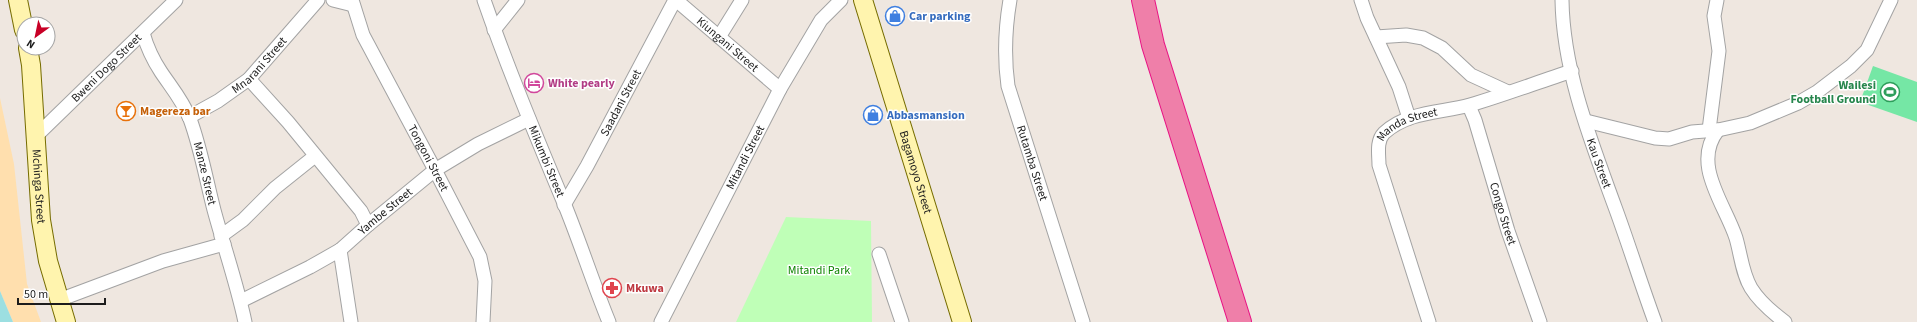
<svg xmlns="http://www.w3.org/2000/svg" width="1917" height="322" viewBox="0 0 1917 322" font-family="'Source Sans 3',sans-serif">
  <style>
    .sand { fill: #ffdfae }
    .park { fill: #bfffb7 }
    .pitch { fill: #75e7a5 }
    .water { fill: #9cdfe1 }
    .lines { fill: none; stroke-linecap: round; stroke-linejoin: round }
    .street-casing { stroke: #a3a3a3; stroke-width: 15 }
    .secondary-casing { stroke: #766c00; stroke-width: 20 }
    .highway-casing { stroke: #e81284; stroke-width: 24 }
    .street { stroke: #fff; stroke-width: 13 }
    .secondary { stroke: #fff4ae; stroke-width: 18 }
    .highway { stroke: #ef7fa9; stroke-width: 22 }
    .labels { text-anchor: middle; stroke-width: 3; stroke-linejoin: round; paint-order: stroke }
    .shop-label { font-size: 12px; font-weight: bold; fill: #366cbe; stroke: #fff; text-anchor: start }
    .street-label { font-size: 12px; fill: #1c1c1c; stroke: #fff }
    .hotel-label { font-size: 12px; font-weight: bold; fill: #b23c85; stroke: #fff; text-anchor: start }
    .leisure-label { font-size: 12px; font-weight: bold; fill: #27864d; stroke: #fff; text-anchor: end }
    .food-label { font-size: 12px; font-weight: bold; fill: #c56008; stroke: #fff; text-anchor: start }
    .park-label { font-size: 12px; fill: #0e8400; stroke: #fff }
    .health-label { font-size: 12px; font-weight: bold; fill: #be3a42; stroke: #fff; text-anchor: start }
  </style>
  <rect width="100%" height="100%" fill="#efe7e0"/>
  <polygon class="sand" points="0,98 14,164 27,284 41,322 13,322 0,291"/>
  <polygon class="park" points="786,217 871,221 872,322 736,322"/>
  <polygon class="pitch" points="1873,66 1917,82 1917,122 1860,102"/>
  <polygon class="water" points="0,291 13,322 0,322"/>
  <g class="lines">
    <g class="street-casing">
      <g id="street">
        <polyline points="333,0 353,5"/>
        <path id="s1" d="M352,0L363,35L435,170L480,257L485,281L483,322"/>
        <path id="s2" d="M484,0C508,69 536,136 564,203C580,242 593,283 609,322"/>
        <path id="s3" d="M676,0L780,89"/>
        <path id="s4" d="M1010,0C1005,29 1004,57 1008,86L1083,322"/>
        <polyline points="1361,0 1367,18 1399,87 1409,118"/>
        <path id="s5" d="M1562,0C1563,71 1591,141 1615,207C1629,245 1641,284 1655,322"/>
        <polyline points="494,30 518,0"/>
        <path id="s6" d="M143,33C147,47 153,60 161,72C171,87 183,101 190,119C201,149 206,179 214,210C224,247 237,284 245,322"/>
        <polyline points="719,37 742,0"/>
        <polyline points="1376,37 1406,35 1423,38 1442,48 1471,75 1508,92"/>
        <polyline points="249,79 288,122 361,211 368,225"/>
        <path id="s7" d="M1469,106L1475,120L1508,231L1540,322"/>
        <path id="s8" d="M189,117L218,101L249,79L318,0"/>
        <polyline points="1586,121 1655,138 1669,139 1692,132 1718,130 1750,123 1798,103 1817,92 1851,66 1867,50 1891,0"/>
        <polyline points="1709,130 1719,51 1714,16 1717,0"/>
        <path d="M1718,130C1691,164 1725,204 1736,238C1741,255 1742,273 1751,288C1759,301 1773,313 1785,322"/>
        <path id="s9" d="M36,136L176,0"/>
        <path id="s10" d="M564,205L587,166L675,0"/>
        <polyline points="221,236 243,220 275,188 315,156"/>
        <polyline points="340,250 351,322"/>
        <polyline points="879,254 902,322"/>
        <polyline points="59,300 163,261 224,244"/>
        <path id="s11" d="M241,301L310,267L340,250L368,225L435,170L478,144L529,119"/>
        <path id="s12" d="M661,322L780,89L821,20L841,0"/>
        <path id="s13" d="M1429,322L1379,165C1379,155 1376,141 1384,133C1408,111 1441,113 1470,105C1504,95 1538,82 1572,71"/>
      </g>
    </g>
    <g class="secondary-casing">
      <g id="secondary">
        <polyline points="18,0 24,30"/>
        <path id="s14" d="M863,0L962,322"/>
        <path id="s15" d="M28,48L31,65L41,220L48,261L66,322"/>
      </g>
    </g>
    <g class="highway-casing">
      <polyline id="highway" points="1143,0 1153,45 1240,322"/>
    </g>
    <use href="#street" class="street"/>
    <use href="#secondary" class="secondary"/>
    <use href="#highway" class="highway"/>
  </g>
  <defs>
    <g id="shop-ring" transform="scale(1)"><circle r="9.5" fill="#fff" stroke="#3f7fe0" stroke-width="1.5"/><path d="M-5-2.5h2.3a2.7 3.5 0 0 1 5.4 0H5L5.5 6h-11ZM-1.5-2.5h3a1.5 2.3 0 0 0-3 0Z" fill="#3f7fe0"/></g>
    <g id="hotel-ring" transform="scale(1)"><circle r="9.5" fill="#fff" stroke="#d1479c" stroke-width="1.5"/><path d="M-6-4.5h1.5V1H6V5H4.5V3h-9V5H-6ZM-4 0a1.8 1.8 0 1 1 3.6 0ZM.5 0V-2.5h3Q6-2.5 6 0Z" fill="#d1479c"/></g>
    <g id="stadium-ring" transform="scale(1)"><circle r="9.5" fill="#fff" stroke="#2e9e5b" stroke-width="1.5"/><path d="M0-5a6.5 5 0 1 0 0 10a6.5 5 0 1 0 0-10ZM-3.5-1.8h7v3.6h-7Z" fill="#2e9e5b"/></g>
    <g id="bar-ring" transform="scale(1)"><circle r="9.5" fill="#fff" stroke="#e8710a" stroke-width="1.5"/><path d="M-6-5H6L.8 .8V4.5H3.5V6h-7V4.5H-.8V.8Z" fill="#e8710a"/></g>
    <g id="pharmacy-ring" transform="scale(1)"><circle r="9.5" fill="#fff" stroke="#e0444e" stroke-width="1.5"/><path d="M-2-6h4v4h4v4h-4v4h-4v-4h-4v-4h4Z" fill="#e0444e"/></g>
  </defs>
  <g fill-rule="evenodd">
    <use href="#shop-ring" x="895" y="16"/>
    <use href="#hotel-ring" x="534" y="83"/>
    <use href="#stadium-ring" x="1890" y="92"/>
    <use href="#bar-ring" x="126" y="111"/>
    <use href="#shop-ring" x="873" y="115"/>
    <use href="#pharmacy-ring" x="612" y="288"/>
  </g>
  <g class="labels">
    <g class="shop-label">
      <text x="909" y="20">Car parking</text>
      <text x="887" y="119">Abbasmansion</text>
    </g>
    <g class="street-label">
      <text dy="4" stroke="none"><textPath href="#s3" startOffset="68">Kiungani Street</textPath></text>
      <text dy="4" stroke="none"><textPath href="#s8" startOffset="88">Mnarani Street</textPath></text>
      <text dy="4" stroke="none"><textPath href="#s9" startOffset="98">Bweni Dogo Street</textPath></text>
      <text dy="4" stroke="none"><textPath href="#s10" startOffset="117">Saadani Street</textPath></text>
      <text dy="4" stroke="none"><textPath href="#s13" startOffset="223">Manda Street</textPath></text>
      <text dy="4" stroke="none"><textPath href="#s12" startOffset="185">Mitandi Street</textPath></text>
      <text dy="4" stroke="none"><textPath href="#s1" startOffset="176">Tongoni Street</textPath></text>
      <text dy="4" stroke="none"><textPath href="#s2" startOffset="173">Mikumbi Street</textPath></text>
      <text dy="4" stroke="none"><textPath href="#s4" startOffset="167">Rutamba Street</textPath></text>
      <text dy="4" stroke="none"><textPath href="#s5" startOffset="168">Kau Street</textPath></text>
      <text dy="4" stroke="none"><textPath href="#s6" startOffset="155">Manze Street</textPath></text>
      <text dy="4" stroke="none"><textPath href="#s14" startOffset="180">Bagamoyo Street</textPath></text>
      <text dy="4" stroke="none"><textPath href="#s15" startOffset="139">Mchinga Street</textPath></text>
      <text dy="4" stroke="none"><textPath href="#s11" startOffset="171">Yambe Street</textPath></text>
      <text dy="4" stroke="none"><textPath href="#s7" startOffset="113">Congo Street</textPath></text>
    </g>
    <g class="hotel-label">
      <text x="548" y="87">White pearly</text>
    </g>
    <g class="leisure-label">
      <text x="1876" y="89">Wailesi<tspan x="1876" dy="14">Football Ground</tspan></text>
    </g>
    <g class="food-label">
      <text x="140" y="115">Magereza bar</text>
    </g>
    <g class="park-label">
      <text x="819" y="274">Mitandi Park</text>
    </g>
    <g class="health-label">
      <text x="626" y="292">Mkuwa</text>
    </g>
  </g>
  <g transform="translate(36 36) rotate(213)"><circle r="19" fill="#ffffff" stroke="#a4a4a4"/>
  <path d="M0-3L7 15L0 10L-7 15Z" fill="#c80026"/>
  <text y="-6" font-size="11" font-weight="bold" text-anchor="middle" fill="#1c1c1c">N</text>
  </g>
  <path d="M18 298v6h87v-6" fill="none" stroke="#1c1c1c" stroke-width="2"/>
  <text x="24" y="298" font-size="12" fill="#1c1c1c" stroke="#ffffff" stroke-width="3" paint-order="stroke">50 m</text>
</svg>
